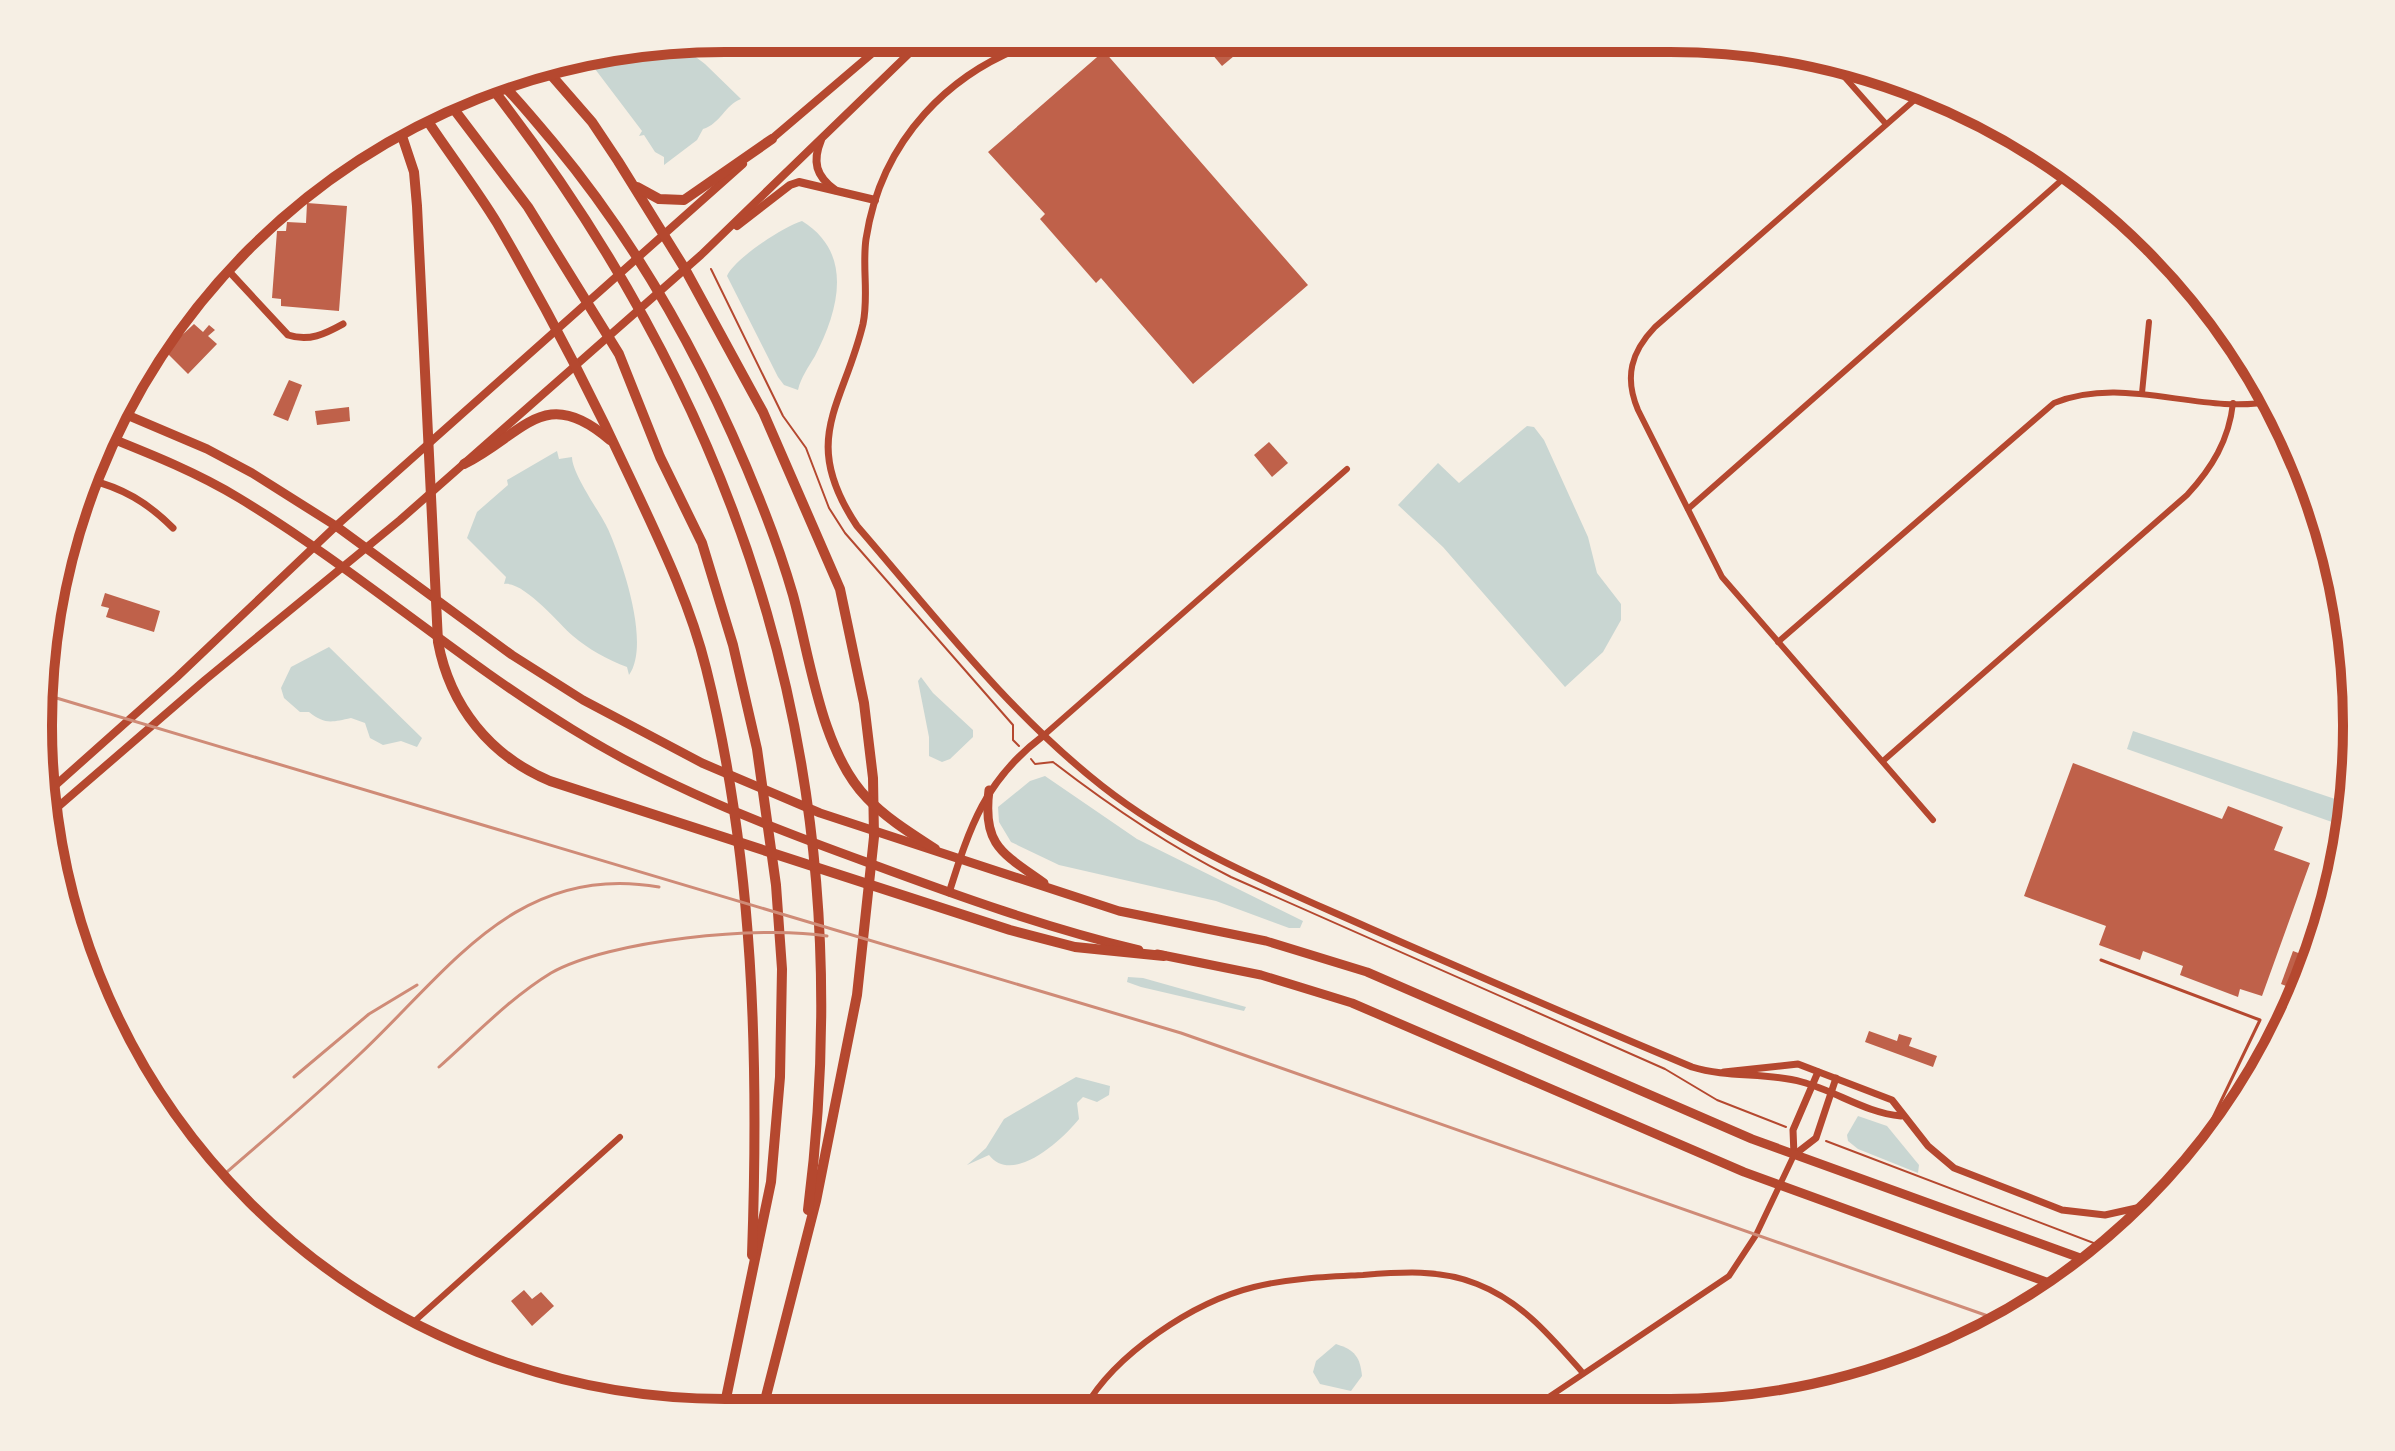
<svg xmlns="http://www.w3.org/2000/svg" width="2395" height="1451" viewBox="0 0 2395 1451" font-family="Quicksand,sans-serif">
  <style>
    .water { fill: #c9d6d2 }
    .building { fill: #bf614a }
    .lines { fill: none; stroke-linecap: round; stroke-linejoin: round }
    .path { stroke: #b5482f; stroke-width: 2 }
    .service { stroke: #b5482f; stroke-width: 3 }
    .minor { stroke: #b5482f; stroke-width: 6 }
    .tertiary { stroke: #b5482f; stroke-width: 7 }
    .secondary { stroke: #b5482f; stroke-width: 8 }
    .trunk { stroke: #b5482f; stroke-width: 9 }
    .motorway { stroke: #b5482f; stroke-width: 10 }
    .rail { stroke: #cf8b77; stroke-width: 3 }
    .rim { fill: none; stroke: #b5482f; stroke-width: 10 }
  </style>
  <rect width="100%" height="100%" fill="#f6efe4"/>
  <g class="water">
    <path d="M680,45L705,64L741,99C725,105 720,124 703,129L697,140L664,165V157L655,152L644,135L639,136L642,131L589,61Z"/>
    <path d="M802,221C854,253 839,310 815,356C808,368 801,377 798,390L784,385L778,377L727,276C733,260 784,226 802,221Z"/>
    <polygon points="1527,426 1534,427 1544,440 1588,537 1597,573 1621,604 1621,620 1603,652 1565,687 1443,547 1398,505 1438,463 1459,483"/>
    <path d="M557,451L559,459L572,457C572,474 600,512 608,529C622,561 651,644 629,675L627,667C608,660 588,649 573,636C558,623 524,581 504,584L506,577L467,538L477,512L508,485L507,480Z"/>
    <path d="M329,647L422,738L417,747L401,741L383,745L370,738L365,723L351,718C332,722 325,725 309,712H300L284,698L281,688L291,667Z"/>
    <polygon points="921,677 933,693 973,730 973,737 950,759 942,762 929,756 929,737 918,681"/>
    <polygon points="2133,731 2350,804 2346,827 2127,749"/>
    <polygon points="1045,776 1137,839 1303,921 1300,928 1289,928 1216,901 1059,865 1011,842 999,822 998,807 1030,781"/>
    <polygon points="1128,977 1143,978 1246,1007 1244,1011 1141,987 1127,982"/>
    <path d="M1076,1077L1110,1086L1109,1095L1097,1102L1083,1097L1077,1103L1079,1119C1063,1139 1013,1186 989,1155L967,1165L986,1148L1004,1119Z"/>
    <polygon points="1858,1116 1887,1126 1919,1165 1918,1173 1858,1149 1848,1141 1847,1135"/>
    <path d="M1336,1344C1355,1350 1360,1357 1362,1376L1351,1391L1320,1384L1313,1372L1316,1361Z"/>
  </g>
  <g class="building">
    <polygon points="1201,41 1242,41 1246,46 1222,66"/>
    <polygon points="1104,51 1308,285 1193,384 1101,278 1096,283 1040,219 1045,214 988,152"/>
    <polygon points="307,203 347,206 339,311 281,306 281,299 272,298 277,231 286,231 287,222 306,223"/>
    <polygon points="194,324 203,332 209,325 215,330 208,336 217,344 188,374 165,351"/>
    <polygon points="289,380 302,385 288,421 273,415"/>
    <polygon points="349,407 350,421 317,425 315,411"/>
    <polygon points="1269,442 1288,463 1272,477 1254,455"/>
    <polygon points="105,593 160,611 154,632 106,617 109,608 101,606"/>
    <polygon points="2073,763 2222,819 2228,806 2283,827 2274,850 2310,863 2262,996 2240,989 2238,997 2180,975 2183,966 2143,951 2140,960 2099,945 2106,926 2024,896"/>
    <polygon points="2293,951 2301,954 2289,987 2281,984"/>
    <polygon points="1869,1031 1897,1041 1899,1034 1912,1038 1909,1046 1937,1056 1933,1067 1865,1042"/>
    <polygon points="524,1290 532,1299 541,1292 554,1306 532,1326 511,1301"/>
  </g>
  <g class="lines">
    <g class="path">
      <polyline points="711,269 783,416 806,448 829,508 845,533 1013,725 1013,740 1019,746"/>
      <path d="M1031,759L1035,764L1053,762C1110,806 1167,845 1231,877L1665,1069L1717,1100L1786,1127"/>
      <polyline points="1826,1141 2112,1250"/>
    </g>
    <polyline class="service" points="2101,960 2260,1020 2210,1124 2194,1166"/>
    <g class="minor">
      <polyline points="1833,64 1886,124"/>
      <path d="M1927,89L1655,327C1631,352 1624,377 1638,410L1722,577L1933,820"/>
      <polyline points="2142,393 2149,322"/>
      <polyline points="1688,509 2072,171"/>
      <path d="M1778,642L2054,403C2126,374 2200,416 2274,401"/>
      <polyline points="1043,736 1347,469"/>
      <path d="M1883,761L2187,495C2212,468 2229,440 2233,403"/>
      <polyline points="407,1328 620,1137"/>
      <path d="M1084,1409C1115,1354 1193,1302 1254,1287C1290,1278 1326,1277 1363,1275C1401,1272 1441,1269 1477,1284C1523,1302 1552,1338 1583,1373"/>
      <polyline points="1528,1411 1729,1276 1756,1235 1794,1155"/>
    </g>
    <g class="tertiary">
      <path d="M1042,40C949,69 881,141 866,239C862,267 869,296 863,324C843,407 799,439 857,526C935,616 1008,712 1102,786C1182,849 1277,887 1369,928C1476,975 1584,1022 1692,1067C1728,1078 1766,1072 1802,1082C1836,1091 1866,1113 1901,1116"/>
      <path d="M225,267L288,335C309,342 325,334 343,324"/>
      <path d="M87,479C123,488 147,502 173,528"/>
      <path d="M949,893C970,826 985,780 1043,736"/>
      <polyline points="1724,1072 1798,1064 1892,1100 1928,1146 1954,1168 2062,1210 2105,1215 2159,1203"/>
      <polyline points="1794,1155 1816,1138 1836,1078"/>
      <polyline points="1794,1155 1793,1130 1818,1072"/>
    </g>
    <g class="secondary">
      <path d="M821,140C812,162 816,176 835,190"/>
      <polyline points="768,142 889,39"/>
      <polyline points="737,226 790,185 799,182 875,200"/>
      <polyline points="49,791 177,677 336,526 743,164"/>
      <polyline points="52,812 205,680 400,520 701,255 924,39"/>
    </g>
    <g class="trunk">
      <polyline points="120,412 207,449 252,473 336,526 512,655 583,700 702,763 820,813 1119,911 1266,941 1367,972 1752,1139 2094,1263"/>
      <path d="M108,437C153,455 198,473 239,498C355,568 457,659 572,729C665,787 767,826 869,863C958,896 1047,928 1139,950"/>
      <path d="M989,790C982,845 1002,853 1044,883"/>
      <polyline points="1157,954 1261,975 1352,1003 1744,1172 2060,1287"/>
    </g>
    <g class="motorway">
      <polyline points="545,68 592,122 618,161 685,269 763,412 840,589 864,703 873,778 874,837 857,995 816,1201 763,1408"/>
      <path d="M497,79C517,98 535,121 553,142C642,249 710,374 761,503C773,533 784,564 793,595C810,657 821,751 867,798C886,818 912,834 935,849"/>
      <path d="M488,83C751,419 862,785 808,1210"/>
      <polyline points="450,104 528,207 619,354 660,457 702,543 733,645 757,749 776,885 782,969 780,1077 771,1182 724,1408"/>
      <path d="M425,117C448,152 475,187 497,223C546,307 591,393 632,482C660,542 690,603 706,668C754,859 759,1059 752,1255"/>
      <path d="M400,130L414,172L417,206L438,642C450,706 490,756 550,781L1010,930L1075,947L1164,956"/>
      <polyline points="637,187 659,199 684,200 772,139"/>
      <path d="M464,464C524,434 544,383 610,440"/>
    </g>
    <g class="rail">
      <polyline points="43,694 1181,1033 2008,1323"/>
      <path d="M439,1067C475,1035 510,998 551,973C609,940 761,925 827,936"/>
      <polyline points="294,1077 369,1014 417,985"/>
      <path d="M220,1178C267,1137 316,1096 361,1053C450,969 518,862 659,887"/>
    </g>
  </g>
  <path d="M0 0H2395V1451H0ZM725 52H1670A673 673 0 0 1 2343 725V726A673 673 0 0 1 1670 1399H725A673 673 0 0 1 52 726V725A673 673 0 0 1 725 52Z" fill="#f6efe4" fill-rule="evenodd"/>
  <path class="rim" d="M725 52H1670A673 673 0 0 1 2343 725V726A673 673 0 0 1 1670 1399H725A673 673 0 0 1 52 726V725A673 673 0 0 1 725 52Z"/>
</svg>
